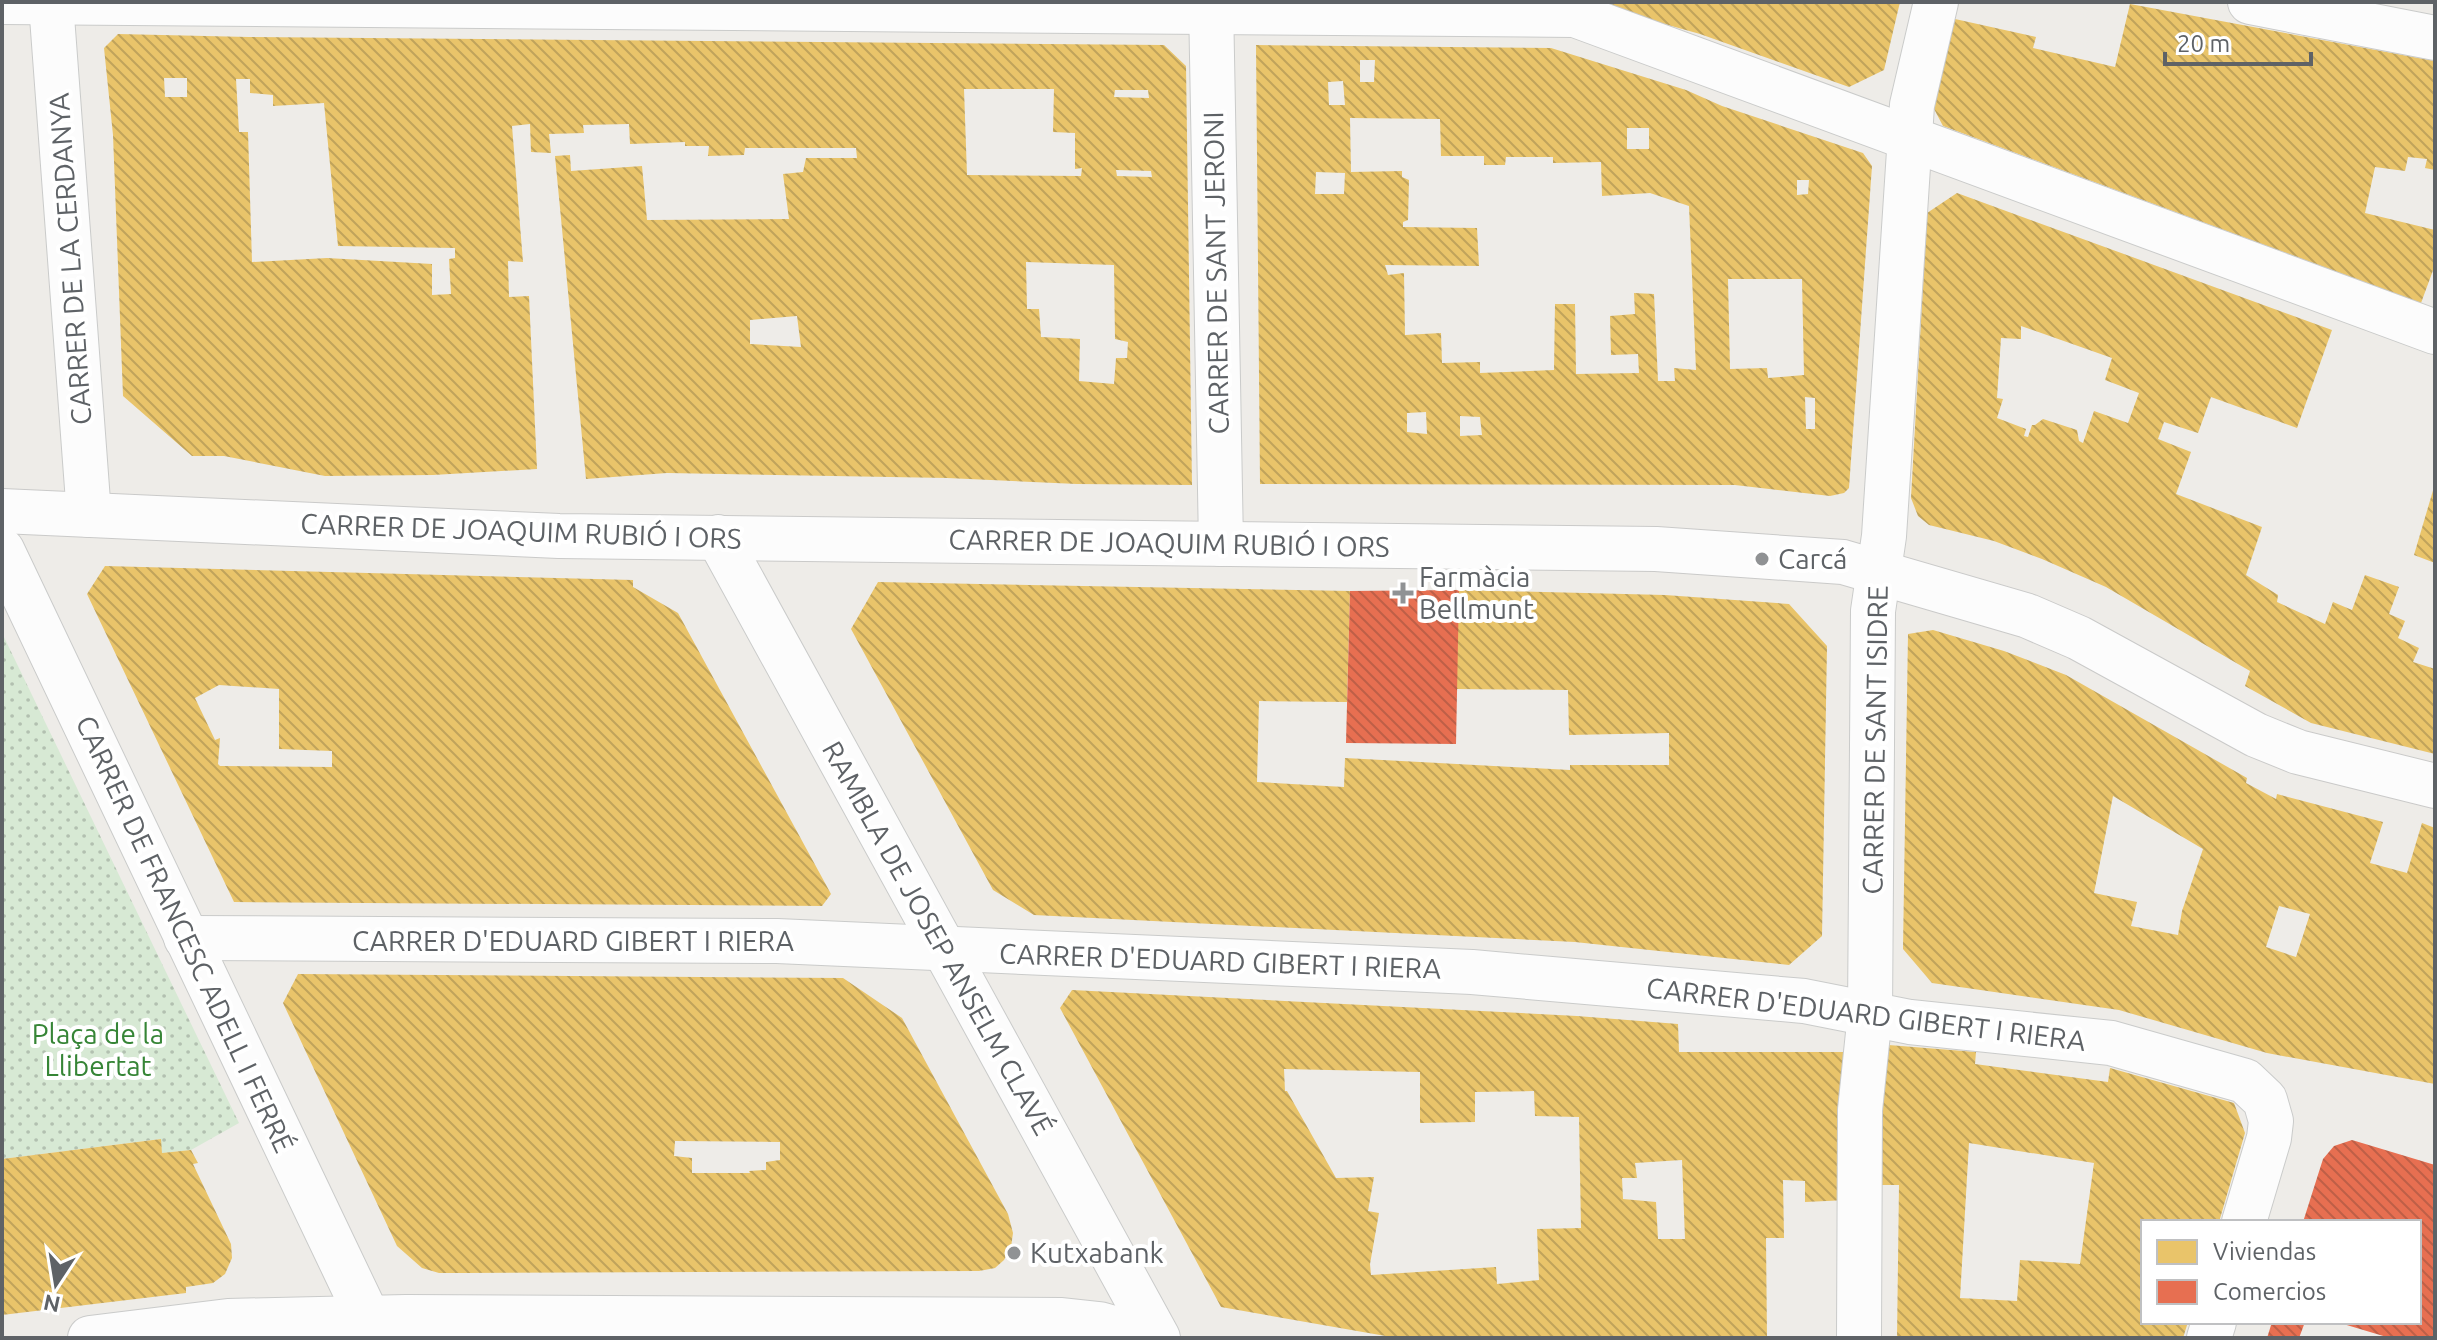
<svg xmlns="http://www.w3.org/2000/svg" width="2437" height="1340" viewBox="0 0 2437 1340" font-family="Ubuntu,sans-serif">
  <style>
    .park { fill: url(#park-dots) }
    .homes { fill: url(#homes-back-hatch); fill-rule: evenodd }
    .shops { fill: url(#shops-back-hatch) }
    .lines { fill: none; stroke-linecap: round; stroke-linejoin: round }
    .street-casing { stroke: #cacbca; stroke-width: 46 }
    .secondary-casing { stroke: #cacac9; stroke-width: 46 }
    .street { stroke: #fcfcfc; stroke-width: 44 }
    .secondary { stroke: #fcfcfc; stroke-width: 44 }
    .poi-dot { fill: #909294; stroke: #fff; stroke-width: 3 }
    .labels { text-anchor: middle; stroke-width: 8; stroke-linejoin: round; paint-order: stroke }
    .street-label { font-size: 28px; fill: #5e6266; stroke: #fff }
    .poi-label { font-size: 28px; fill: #5e6266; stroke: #fff; text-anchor: start }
    .park-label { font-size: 28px; fill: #368536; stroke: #fff }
  </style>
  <defs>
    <pattern id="park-dots" width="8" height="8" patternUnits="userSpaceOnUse" patternTransform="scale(2)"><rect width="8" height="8" fill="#d7e9d4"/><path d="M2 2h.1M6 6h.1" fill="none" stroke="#b2c0b0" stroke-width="1.8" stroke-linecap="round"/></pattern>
    <pattern id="homes-back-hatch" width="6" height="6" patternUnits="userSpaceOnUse" patternTransform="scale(2)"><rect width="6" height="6" fill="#e9c46a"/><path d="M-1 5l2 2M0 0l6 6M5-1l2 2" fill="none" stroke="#c0a35b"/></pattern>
    <pattern id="shops-back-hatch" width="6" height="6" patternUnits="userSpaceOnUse" patternTransform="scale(2)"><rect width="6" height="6" fill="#e76f51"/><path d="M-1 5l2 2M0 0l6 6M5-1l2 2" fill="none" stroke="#be5f47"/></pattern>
  </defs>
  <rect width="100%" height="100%" fill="#eeece8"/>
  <polygon class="park" points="2,633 239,1123 191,1150 162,1153 160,1139 2,1159"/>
  <g class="homes">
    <polygon points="1598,2 1900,2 1884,70 1849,87 1700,34 1643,18"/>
    <polygon points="2130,4 2435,61 2435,170 2425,168 2427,159 2408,157 2405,171 2375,167 2365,213 2435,230 2435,265 2421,303 1943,126 1933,107 1955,19 2036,37 2033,48 2115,67"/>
    <path d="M118,34L249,37L1164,45L1186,66L1192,485L1077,484L947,478L667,473L586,479L555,156L570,155L571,171L642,166L647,220L789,219L783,174L803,172L806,158H857L856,148H745L744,155L708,156L709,146H685V142L630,144L629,124L583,125L584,133L549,134L551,153L531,152L530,124L512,126L523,262L508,261L509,297L529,296L537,469L433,475L325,476L224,456H192L123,396L113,135L104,48ZM164,78H187V97H165ZM236,79H250V93L273,95V106L324,103L338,246L455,248V258L449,259L451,294L432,295V264L327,258L252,262L248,132H239ZM964,89H1054L1053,132L1075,133V169L1082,168L1081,176L967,175ZM1115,90H1148L1149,98L1114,97ZM1116,170L1151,171L1152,177L1117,176ZM1026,262L1114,265L1115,339L1128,342L1127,358H1116L1114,384L1079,381L1080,339L1041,337L1039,309H1027ZM797,316L801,347L750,344V320Z"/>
    <path d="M1256,45L1551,48L1686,90L1722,106L1863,153L1872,166L1849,488L1844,493L1830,496L1735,485L1260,484ZM1360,60H1375L1374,82H1360ZM1343,81L1345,105H1329L1328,82ZM1350,118L1440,119L1441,156H1484V165H1505L1506,157H1553V163L1601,162L1602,196L1650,193L1689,206L1696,370L1674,368L1675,381H1658L1654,294L1634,293L1635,314L1610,316L1611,355L1638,354L1639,373L1576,374L1575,304H1555L1554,370L1480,373V362L1442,363L1441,333L1405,335L1404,273L1388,275L1385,265L1479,266L1477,228L1403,227V222L1408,220L1409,180L1402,177V171L1351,172ZM1627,128H1649V149H1627ZM1316,172L1345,173L1344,194H1315ZM1797,180H1809L1808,194L1797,195ZM1728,279H1802L1804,375L1768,378L1767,368L1730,369ZM1805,397L1815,398V429H1806ZM1426,412L1427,434L1407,432V413ZM1460,416L1480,417L1482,435L1460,436Z"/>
    <path d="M1957,193L2332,330L2297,428L2211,397L2198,433L2164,422L2158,439L2191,452L2176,494L2262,527L2246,575L2278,595L2277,602L2325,624L2333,602L2352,610L2365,575L2399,587L2389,614L2405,621L2398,638L2419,648L2413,662L2435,669V754L2311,723L2245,686L2250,671L2106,587L2042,559L1994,541L1929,525L1918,516L1911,498L1927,213ZM2021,326L2112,358L2105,380L2139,393L2128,423L2094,411L2083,443L2079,441L2077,430L2043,419L2035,425H2032L2028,437L2024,436L2026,429L1997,418L2003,399L1997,398L2001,338L2021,339Z"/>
    <polygon points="2434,487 2435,487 2435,563 2414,555"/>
    <path d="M105,566L633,580V587L678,613L831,894L822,906L234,902L87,594ZM219,685L279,689V749L332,751V767L220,766L218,764L220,738L215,740L195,698Z"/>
    <polygon points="878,582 1350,591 1347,702 1259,701 1257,782 1344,787 1345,758 1570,770 1570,765 1669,765 1669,733 1569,735 1568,690 1456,689 1459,590 1665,595 1789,604 1827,646 1822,936 1789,965 1575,942 1034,915 993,890 851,629"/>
    <path d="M1933,630L2004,651L2066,675L2247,778L2246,783L2276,799L2277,794L2383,822L2370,863L2407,873L2422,823L2435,828V1084L2267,1053L2119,1010L1932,983L1903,949L1908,634ZM2113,796L2203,849L2182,911L2178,935L2131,926L2137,902L2094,893ZM2279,906L2310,914L2296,957L2266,947Z"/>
    <path d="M298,974L843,978L902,1018L1008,1214L1013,1233L1011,1247L1004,1260L995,1268L979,1271L464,1273H439L422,1268L397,1246L283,1003ZM675,1141L780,1142V1160L766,1162V1170L749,1171L750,1173H692V1158L674,1156Z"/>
    <path d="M1072,990L1577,1016L1678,1024L1679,1052H1849L1848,1200L1805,1202V1181L1783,1180L1784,1238H1766L1767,1338H1397L1221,1307L1060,1008ZM1284,1069L1420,1072V1123L1475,1122V1092L1534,1091L1535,1116L1579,1117L1581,1228L1537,1229L1539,1280L1497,1284L1496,1267L1371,1275L1370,1264L1379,1213L1368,1211L1374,1177L1336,1178L1287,1091H1285ZM1682,1160L1685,1239H1658L1656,1202L1623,1199L1622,1178H1637L1635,1163Z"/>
    <path d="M1876,1044L1976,1052L1975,1064L2108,1082L2110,1068L2234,1103L2245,1133L2219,1222H2143V1322H2188L2183,1338H1897L1899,1185H1871ZM1969,1143L2094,1163L2080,1264L2020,1260L2017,1301L1960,1298Z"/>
    <polygon points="161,1139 162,1153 191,1150 198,1163 193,1164 231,1244 232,1258 225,1274 213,1283 186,1287 186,1293 2,1315 2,1159"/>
  </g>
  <g class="shops">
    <polygon points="1459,590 1456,744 1346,743 1350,591"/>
    <polygon points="2352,1140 2435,1165 2435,1338 2390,1338 2340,1323 2419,1322 2419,1222 2303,1222 2323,1159 2334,1146"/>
    <polygon points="2272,1322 2305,1322 2299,1338 2267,1338"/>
  </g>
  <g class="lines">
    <g class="street-casing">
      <g id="street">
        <polyline points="2,2 1575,15 2435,332"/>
        <polyline points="1211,2 1221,544"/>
        <polyline points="2250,2 2435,38"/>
        <polyline points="51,3 89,515"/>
        <polyline points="718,537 1158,1338"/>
        <polyline points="2,550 368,1318"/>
        <polyline points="186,938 777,941 1472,972 1804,1001 1910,1022 2111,1043 2245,1081 2265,1100 2271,1121 2269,1138 2244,1222"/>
        <polyline points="90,1338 228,1321 406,1317 1062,1320 1099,1324 1149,1338"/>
        <polyline points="1859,1338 1860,1110 1870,1014 1873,611 1884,536 1912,105 1936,2"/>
        <polyline points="2209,1338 2214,1322"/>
      </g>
    </g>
    <g class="secondary-casing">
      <polyline id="secondary" points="2,511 559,536 1656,549 1843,562 2028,616 2079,638 2256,735 2298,752 2435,786"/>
    </g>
    <use href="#street" class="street"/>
    <use href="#secondary" class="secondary"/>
  </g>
  <g class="poi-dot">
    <circle cx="1762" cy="559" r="8"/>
    <path d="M1399 581h8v8h8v8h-8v8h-8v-8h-8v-8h8z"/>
    <circle cx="1014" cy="1253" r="8"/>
  </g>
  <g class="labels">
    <g class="street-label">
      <text transform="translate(70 259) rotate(-94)" y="10">CARRER DE LA CERDANYA</text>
      <text transform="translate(1216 273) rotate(-91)" y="10">CARRER DE SANT JERONI</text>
      <text transform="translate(521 531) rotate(2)" y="10">CARRER DE JOAQUIM RUBIÓ I ORS</text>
      <text transform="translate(1169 543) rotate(1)" y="10">CARRER DE JOAQUIM RUBIÓ I ORS</text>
      <text transform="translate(1875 740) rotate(-89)" y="10">CARRER DE SANT ISIDRE</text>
      <text transform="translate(185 934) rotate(65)" y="10">CARRER DE FRANCESC ADELL I FERRÉ</text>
      <text transform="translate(938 938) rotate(61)" y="10">RAMBLA DE JOSEP ANSELM CLAVÉ</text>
      <text x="573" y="951">CARRER D'EDUARD GIBERT I RIERA</text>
      <text transform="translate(1220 961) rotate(2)" y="10">CARRER D'EDUARD GIBERT I RIERA</text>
      <text transform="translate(1866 1014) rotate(7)" y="10">CARRER D'EDUARD GIBERT I RIERA</text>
    </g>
    <g class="poi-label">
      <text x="1778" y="569">Carcá</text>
      <text x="1419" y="587">Farmàcia<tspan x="1419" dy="32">Bellmunt</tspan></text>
      <text x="1030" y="1263">Kutxabank</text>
    </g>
    <g class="park-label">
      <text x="98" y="1044">Plaça de la<tspan x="98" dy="32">Llibertat</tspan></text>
    </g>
  </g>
  <rect width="2437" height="1340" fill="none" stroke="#5e6266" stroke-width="8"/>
  <rect x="2141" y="1220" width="280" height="104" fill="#ffffff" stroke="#bfc0c2" stroke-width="2"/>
  <rect x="2157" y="1240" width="40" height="24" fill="#e9c46a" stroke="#bfc0c2" stroke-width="2"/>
  <text x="2213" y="1260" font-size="24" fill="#5e6266">Viviendas</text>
  <rect x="2157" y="1280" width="40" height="24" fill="#e76f51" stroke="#bfc0c2" stroke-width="2"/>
  <text x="2213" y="1300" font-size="24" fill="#5e6266">Comercios</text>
  <g transform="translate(56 1284) rotate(192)" stroke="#ffffff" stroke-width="6" paint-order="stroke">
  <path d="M0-6L14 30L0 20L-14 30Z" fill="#5e6266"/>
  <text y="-12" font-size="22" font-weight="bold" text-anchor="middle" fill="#5e6266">N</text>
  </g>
  <path d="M2165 52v12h146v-12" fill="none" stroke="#5e6266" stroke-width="4"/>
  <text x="2177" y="52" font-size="24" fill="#5e6266" stroke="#ffffff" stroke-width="6" paint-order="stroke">20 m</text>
</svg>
